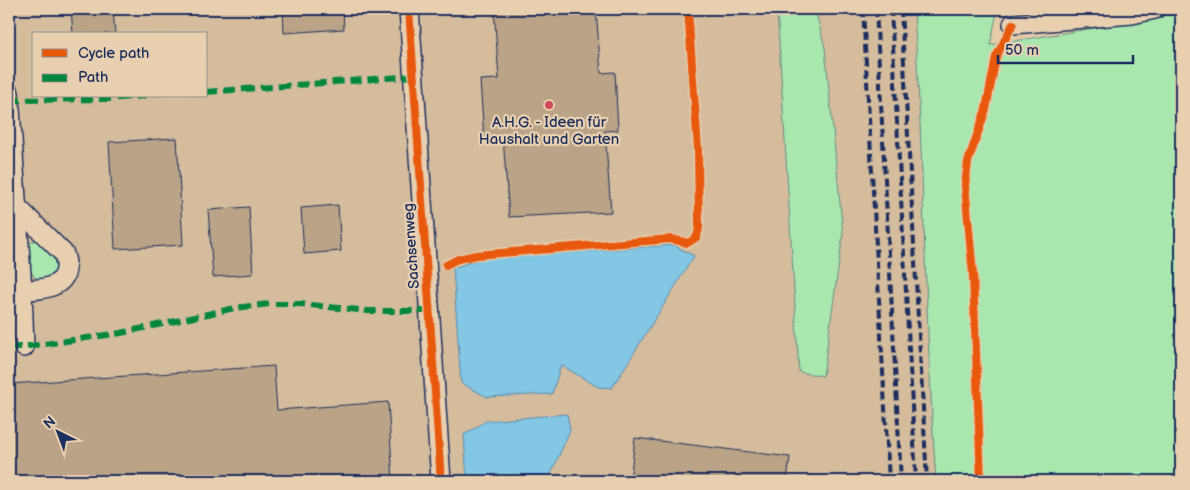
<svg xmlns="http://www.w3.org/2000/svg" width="1190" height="490" viewBox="0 0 1190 490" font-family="'Balsamiq Sans',sans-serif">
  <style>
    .built { fill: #d5bc9d; fill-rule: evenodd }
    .green { fill: #a9e7af; stroke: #628b86 }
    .water { fill: #83c7e4; stroke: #598aae }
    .building { fill: #baa386; stroke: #1b2f5e }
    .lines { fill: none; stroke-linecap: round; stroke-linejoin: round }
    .minor-casing { stroke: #1b2f5e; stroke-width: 22 }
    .minor { stroke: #e8cfb0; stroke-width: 19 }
    .rail { stroke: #1b2f5e; stroke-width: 4; stroke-dasharray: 8 4; stroke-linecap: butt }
    .quiet { stroke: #00873e; stroke-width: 6; stroke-dasharray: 12 6; stroke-linecap: butt }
    .cycleway-casing { stroke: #e8cfb0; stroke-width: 11 }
    .cycleway { stroke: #e8590c; stroke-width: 8 }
    .poi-dot { fill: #d1495b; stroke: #e8cfb0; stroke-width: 2 }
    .labels { text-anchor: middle; stroke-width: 4.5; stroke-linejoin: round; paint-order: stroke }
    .poi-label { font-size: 15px; fill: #1b2f5e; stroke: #e8cfb0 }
    .street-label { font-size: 15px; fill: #1b2f5e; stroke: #e8cfb0 }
  </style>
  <rect width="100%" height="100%" fill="#e6cba9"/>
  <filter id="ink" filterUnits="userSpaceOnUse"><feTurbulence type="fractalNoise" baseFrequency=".02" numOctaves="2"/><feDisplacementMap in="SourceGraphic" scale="10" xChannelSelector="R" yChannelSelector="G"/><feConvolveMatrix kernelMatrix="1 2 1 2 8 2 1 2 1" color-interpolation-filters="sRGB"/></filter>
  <g filter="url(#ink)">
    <path class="built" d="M9,9H777L823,376L843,234L825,48L815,9H914L920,110L936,481H9ZM34,34H206V96H34Z"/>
    <g class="green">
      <polygon points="777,9 815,9 825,48 843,234 823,376 799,372"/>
      <path d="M914,9H1000L997,13L990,45L1131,22L1153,14L1181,16V481H936C925,324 924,166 914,9Z"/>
      <path d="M36,240C46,245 58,259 55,271L47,278H36C27,270 27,255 29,243Z"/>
    </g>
    <g class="water">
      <polygon points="674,245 694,256 612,388 598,387 561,365 552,394 487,397 461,383 453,268 480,259"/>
      <polygon points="567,414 570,430 548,481 467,481 464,435 486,421"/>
    </g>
    <g class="building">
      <polygon points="71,9 113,9 115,34 73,34"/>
      <polygon points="283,9 343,9 344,29 284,33"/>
      <polygon points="494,9 596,9 601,73 615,72 618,130 605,131 611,212 509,217 503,138 484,139 480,80 499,79"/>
      <polygon points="177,138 183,245 115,249 109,142"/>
      <polygon points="338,205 341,251 304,254 301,208"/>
      <polygon points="249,207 253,274 213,277 208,210"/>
      <polygon points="274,366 277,410 388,402 393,481 9,481 9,384"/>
      <polygon points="635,438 790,457 787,481 630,481"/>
    </g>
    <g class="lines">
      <g class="minor-casing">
        <g id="minor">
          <polyline points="409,9 441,481"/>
          <polyline points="1013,24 1132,14 1155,9"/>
          <polyline points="9,93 22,290 24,347"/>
          <path d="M16,206L64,254C74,286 47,290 22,290"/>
        </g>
      </g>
      <use href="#minor" class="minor"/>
      <g class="rail">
        <polyline points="863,9 889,481"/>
        <polyline points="876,9 901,481"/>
        <polyline points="891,9 916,481"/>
        <polyline points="901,9 927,481"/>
      </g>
      <g class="quiet">
        <polyline points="206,92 413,76"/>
        <polyline points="9,100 107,99 145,96"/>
        <polyline points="9,348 38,345 121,333 235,308 269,304 301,304 368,311 430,311"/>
      </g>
      <g class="cycleway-casing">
        <g id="cycleway">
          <polyline points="409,9 441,481"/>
          <polyline points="446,265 458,259 476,255 671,239 688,243 697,237 699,228 698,149 688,9"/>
          <polyline points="981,481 973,275 965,185 968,162 986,109 996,57 1013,24"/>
        </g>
      </g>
      <use href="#cycleway" class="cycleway"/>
    </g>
  </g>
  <circle class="poi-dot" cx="549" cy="105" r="5"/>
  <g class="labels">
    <g class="poi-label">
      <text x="549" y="127">A.H.G. - Ideen für<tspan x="549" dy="17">Haushalt und Garten</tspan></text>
    </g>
    <g class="street-label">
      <text transform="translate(411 246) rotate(-94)" y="5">Sachsenweg</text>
    </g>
  </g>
  <rect width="1190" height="490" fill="none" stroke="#e8cfb0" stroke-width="30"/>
  <rect x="15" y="15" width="1160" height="460" fill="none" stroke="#1b2f5e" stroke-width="2" filter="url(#ink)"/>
  <rect x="32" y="32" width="175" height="65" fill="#e8cfb0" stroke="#968f8f"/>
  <rect x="42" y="49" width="25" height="8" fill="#e8590c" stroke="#968f8f"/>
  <text x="78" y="58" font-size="15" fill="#1b2f5e">Cycle path</text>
  <rect x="42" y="74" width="25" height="8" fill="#00873e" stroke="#968f8f"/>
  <text x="78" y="82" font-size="15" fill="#1b2f5e">Path</text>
  <g transform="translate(58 432) rotate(318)" stroke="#e8cfb0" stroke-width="4" paint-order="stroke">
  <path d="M0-4L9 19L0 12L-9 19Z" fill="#1b2f5e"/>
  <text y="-8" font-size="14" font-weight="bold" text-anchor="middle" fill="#1b2f5e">N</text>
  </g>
  <path d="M998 55v8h135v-8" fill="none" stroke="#1b2f5e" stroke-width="2.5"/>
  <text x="1005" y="55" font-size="15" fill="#1b2f5e" stroke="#e8cfb0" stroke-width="4" paint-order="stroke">50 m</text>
</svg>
